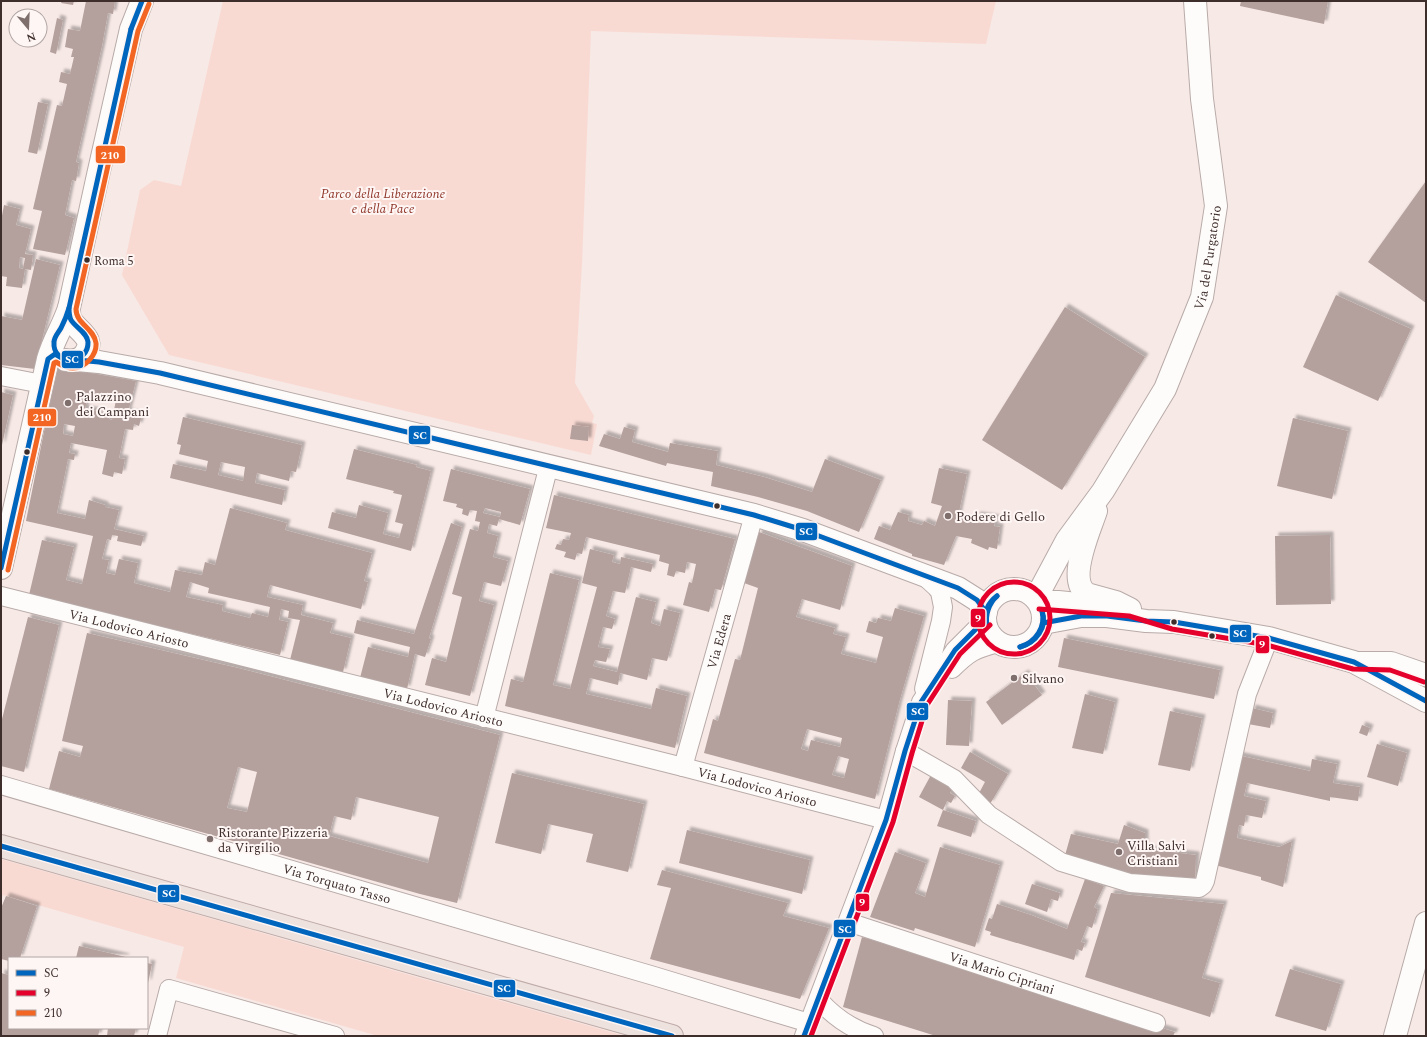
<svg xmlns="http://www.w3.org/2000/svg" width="1427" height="1037" viewBox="0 0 1427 1037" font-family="Spectral,serif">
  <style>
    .green { fill: #f9dad3 }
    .building { fill: #b4a09d; fill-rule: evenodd; filter: url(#shadow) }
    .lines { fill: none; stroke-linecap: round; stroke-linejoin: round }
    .minor-casing { stroke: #b8aba8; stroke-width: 20 }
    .tertiary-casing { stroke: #b8aba8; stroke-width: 24 }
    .trunk-casing { stroke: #bfaba7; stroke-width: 24 }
    .minor { stroke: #fefcfb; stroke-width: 18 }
    .tertiary { stroke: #fefcfb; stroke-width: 22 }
    .trunk { stroke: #eee2df; stroke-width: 22 }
    .bus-1-casing { stroke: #fef6f4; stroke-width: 8 }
    .bus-2-casing { stroke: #fef6f4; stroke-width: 8 }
    .bus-3-casing { stroke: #fef6f4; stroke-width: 8 }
    .bus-1 { stroke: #0065bd; stroke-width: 5 }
    .bus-2 { stroke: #e4002b; stroke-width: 5 }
    .bus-3 { stroke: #f26522; stroke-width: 5 }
    .bus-dot { fill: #3e2e2b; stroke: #fef6f4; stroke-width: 1.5 }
    .poi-dot { fill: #7f6f6c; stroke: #fef6f4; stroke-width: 1.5 }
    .labels { text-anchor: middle; stroke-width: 4; stroke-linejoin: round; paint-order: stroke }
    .bus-label { font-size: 12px; fill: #3e2e2b; stroke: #fef6f4; text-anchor: start }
    .park-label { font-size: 13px; font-style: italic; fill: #90362a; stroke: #fef6f4 }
    .street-label { font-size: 13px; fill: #3e2e2b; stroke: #fef6f4 }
    .poi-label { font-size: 13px; fill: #3e2e2b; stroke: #fef6f4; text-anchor: start }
    .line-badge { stroke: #fef6f4; stroke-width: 1.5 }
    .badge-label { font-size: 11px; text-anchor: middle; font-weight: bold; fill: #fff }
  </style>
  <defs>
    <filter id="shadow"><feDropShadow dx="3.5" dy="-3.5" stdDeviation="1" flood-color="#0004"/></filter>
  </defs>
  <rect width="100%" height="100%" fill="#f7e9e6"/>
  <g class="green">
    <polygon points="223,1 996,1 986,44 591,31 582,264 575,383 594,416 592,423 597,424 591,455 169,355 122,275 140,190 154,180 181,186"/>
    <polygon points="1,859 625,1036 378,1036 176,978 184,947 3,895 1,902"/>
  </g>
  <g class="building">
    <polygon points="62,1 74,1 73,5 61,3"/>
    <polygon points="86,1 115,1 113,14 108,13 102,46 76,162 79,163 76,181 72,180 65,215 74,218 65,255 33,249 42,211 33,209 57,105 62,106 67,84 59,82 61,72 70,74 74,57 71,57 73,49 65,47 68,29 80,31"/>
    <polygon points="1241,1 1328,1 1324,24 1240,6"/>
    <polygon points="57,18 63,20 56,54 50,52"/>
    <polygon points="38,102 48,104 37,154 28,152"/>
    <polygon points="1426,181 1426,303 1368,262"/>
    <path d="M4,205L20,209L16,225L31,229L25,254L33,255L31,270L25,269L22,288L6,286L7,277L1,276V221ZM20,257L25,258L23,269L19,268Z"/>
    <polygon points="36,259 60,265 35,369 1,365 1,316 22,320"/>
    <polygon points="1336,295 1411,329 1378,401 1303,367"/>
    <polygon points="1065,307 1145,357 1062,490 982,440"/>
    <path d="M57,367L136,381L128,412L142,415L139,426L134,424L133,430L125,429L119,458L125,459L122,474L114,472L113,477L102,474L107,450L71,443L69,453L75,454L74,460L68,459L57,513L85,519L89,500L105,505V507L119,510L114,529L144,536L141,546L117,541L118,536L112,535L111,540L107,539L102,559L109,560L106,573L115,575L119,559L138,563L134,583L170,592L175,570L202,575L205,562L215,565L230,508L287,523L285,530L372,553L364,581L368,582L361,609L270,585L267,597L303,605L301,615L333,623L330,633L351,638L343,672L290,660L300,620L288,618L289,611L281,609L279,620L288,622L280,655L29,595L42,540L74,547L66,580L82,584L93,536L26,521ZM88,395L116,400L112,420L109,419L110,416L96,414L97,411L85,409ZM64,424L75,426L73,436L63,434ZM190,582L209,588L208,593L270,607L268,617L252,613L250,618L222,611L223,605L186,597Z"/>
    <polygon points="1,392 13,395 2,445 1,445"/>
    <path d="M183,417L302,445L296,472L291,471L289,481L257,473L255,483L285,490L282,505L170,478L173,464L206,471L208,461L179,454L181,445L177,444ZM221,462L245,467L243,481L218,475Z"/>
    <polygon points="1293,418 1348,431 1332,499 1277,486"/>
    <polygon points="572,425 589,427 588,441 570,439"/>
    <polygon points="624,427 635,430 632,442 668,452 670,443 718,451 716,465 764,477 812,492 825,459 881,480 859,532 807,511 758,497 711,486 713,472 667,463 666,466 599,446 604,434 620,439"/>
    <polygon points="354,449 417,465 416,467 431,471 411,551 328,528 332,512 356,518 359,505 388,513 383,534 399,538 403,524 395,522 402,495 393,493 394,491 346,479"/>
    <polygon points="939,468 967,474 958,517 975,521 977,515 996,518 994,526 1000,527 997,549 989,547 988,550 971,543 972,539 956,536 944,565 912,556 912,554 874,539 879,526 890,530 898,512 909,515 908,521 922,525 924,521 935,526 942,506 931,503"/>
    <path d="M451,469L530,489L520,525L499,519L497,526L489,524L487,533L498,536L493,557L508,561L501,586L484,582L479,601L494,605L470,696L425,685L432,658L446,662L462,597L452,594L470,529L478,531L480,522L475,521L477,511L470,510L468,516L462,514L463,509L456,507L457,504L443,501ZM485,508L501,512L500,517L483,513Z"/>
    <polygon points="554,495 735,539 721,590 715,589 709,612 683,605 689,582 692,583 696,564 687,562 685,573 676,571 674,577 667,575 669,564 659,561 660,555 586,537 582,554 577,553 575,560 564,557 566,552 555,549 557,544 561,545 563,539 569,540 571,533 546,528"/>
    <polygon points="451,523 462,527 429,638 431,639 425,657 415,654 407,689 360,678 368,647 408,657 410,647 354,633 357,620 414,634"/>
    <path d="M759,532L852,566L840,610L802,599L796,617L835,628L833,634L846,637L841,654L876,663L883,637L866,632L869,621L876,623L878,618L891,621L895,608L924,616L899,703L875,799L704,753L713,719L718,721L735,659L740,660L758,588L744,583ZM807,729L842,738L840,747L811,740L808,751L801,749ZM838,756L849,759L844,778L832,775Z"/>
    <polygon points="1330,535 1331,604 1276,605 1275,536"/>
    <polygon points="590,549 614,555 612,562 620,564 621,557 653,564 651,572 631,567 625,593 613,591 606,616 615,619 612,629 603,627 598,647 610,649 606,662 595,660 593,666 617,672 636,597 656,602 651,623 660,626 664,609 680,613 667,661 652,658 647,680 620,673 618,685 590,678 586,694 651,709 656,688 687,696 675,748 505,706 511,679 523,682 550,573 579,580 553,685 570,689 597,587 582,583"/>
    <polygon points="28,617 59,625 24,772 1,766 1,723"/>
    <path d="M87,633L238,668L500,735L457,903L420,894L49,789L59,751L80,757L83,746L62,741ZM238,767L257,772L247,812L227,808ZM356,797L439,817L428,863L329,836L334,816L351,820Z"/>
    <polygon points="1064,638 1220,670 1214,699 1058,667"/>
    <polygon points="1025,673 1042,695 1002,725 986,702"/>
    <polygon points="1085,694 1115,702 1103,754 1072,748"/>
    <polygon points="948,700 972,701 969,746 946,745"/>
    <polygon points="1252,708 1273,713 1270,728 1248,724"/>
    <polygon points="1170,711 1202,718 1190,771 1158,765"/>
    <polygon points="1362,725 1370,728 1367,736 1359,733"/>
    <polygon points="1377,744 1407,753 1398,786 1367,777"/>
    <polygon points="970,752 1008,774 990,804 977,797 985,782 961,768"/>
    <polygon points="1237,755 1310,771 1312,759 1337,764 1333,783 1360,787 1358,801 1330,797 1330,801 1247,783 1244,796 1266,801 1262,818 1246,815 1244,826 1239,825 1237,838 1279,847 1292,841 1283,887 1261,880 1261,877 1215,865"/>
    <polygon points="512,773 644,804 628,872 586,862 593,834 548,824 541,854 495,843"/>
    <polygon points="931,775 953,787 950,793 955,796 951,803 947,801 943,810 919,797"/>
    <polygon points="943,810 976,821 971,837 937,826"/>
    <polygon points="1124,825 1145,833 1145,849 1196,855 1195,883 1127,880 1064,859 1071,834 1118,844"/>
    <polygon points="687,830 810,860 802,894 679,863"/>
    <polygon points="940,847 1000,865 975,947 915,928 914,931 870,917 895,852 926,863 915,893 925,897"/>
    <polygon points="662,870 788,903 783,916 829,928 800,999 650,959 671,888 657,885"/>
    <polygon points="1085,879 1104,886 1094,907 1098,909 1092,928 1087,926 1081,942 1085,943 1082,951 1077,949 1074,960 990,935 991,932 985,930 989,918 992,919 997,904 1031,915 1067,929"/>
    <polygon points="1032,884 1060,893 1058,901 1051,899 1047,912 1025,904"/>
    <polygon points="1111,893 1224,904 1202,978 1220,983 1210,1017 1085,977"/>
    <polygon points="6,896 37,906 20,958 9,958 9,961 1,959 1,908"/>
    <polygon points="862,937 1175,1032 1173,1036 936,1036 843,1007"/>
    <polygon points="79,946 126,957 126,958 76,958"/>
    <polygon points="147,963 152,964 148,983 147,983"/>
    <polygon points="1290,969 1341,984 1326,1031 1275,1016"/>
    <polygon points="1,973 9,975 9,1028 100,1028 98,1036 1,1036"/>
    <polygon points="108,1028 136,1028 134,1036 107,1036"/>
  </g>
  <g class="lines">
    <g class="minor-casing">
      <g id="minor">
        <polyline points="1,376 42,384"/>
        <polyline points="924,576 936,587 940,592 943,607 941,621 924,689"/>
        <path id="s1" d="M1,596L683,767L886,820"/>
        <path d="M952,669C969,652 975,649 998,643"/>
        <polyline points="484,718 549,465"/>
        <polyline points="905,751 954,779 989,815 1061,862 1130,883 1199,888 1203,885 1205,881 1247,694 1269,638"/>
        <path id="s2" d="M683,767L754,515"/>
        <path id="s3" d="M1,785L654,976L809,1023"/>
        <path id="s4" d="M848,922L1156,1023"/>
        <path d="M819,1000C834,1017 851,1029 874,1036"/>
        <polyline points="157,1036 169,989 335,1036"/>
        <polyline points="804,1036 886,820 905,751 921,702 955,650 985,620"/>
      </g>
    </g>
    <g class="tertiary-casing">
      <g id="tertiary">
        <path d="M66,360C72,361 79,361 84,355C96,340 81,333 73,323C69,319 69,313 69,308"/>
        <polyline points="77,360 99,362 160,373 754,515 803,530 958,588 977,600 986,612"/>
        <path d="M1096,511C1090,530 1066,580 1087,594L1116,602L1130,609"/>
        <path d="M1,568L48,359C53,341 63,326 69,308L98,175L131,29L142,1"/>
        <circle cx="1014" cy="618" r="29"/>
        <path id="s5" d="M1036,598L1067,540L1103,491L1165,389L1202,297L1216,206L1202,99L1195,1"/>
        <polyline points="1039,602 1058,602 1097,606"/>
        <polyline points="1043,623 1081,616 1107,616 1146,621 1174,622 1269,638 1354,662 1426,701"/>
        <polyline points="1357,663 1391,663 1426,675"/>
        <polyline points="1395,1036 1426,923"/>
      </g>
    </g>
    <g class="trunk-casing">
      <polyline id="trunk" points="1,846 672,1036"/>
    </g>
    <use href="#minor" class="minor"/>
    <use href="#tertiary" class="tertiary"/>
    <use href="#trunk" class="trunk"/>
    <g class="bus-1-casing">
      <g id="bus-1">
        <polyline points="131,29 142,1"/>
        <path d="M69,308C69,312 69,316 71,320C76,328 87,332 88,342C89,365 52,366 54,342C54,337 58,333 61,328C64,322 67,315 69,308Z"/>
        <polyline points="69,308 131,29"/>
        <polyline points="1,568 48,359 55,354 67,361 77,360 99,362 160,373 754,515 803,530 958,588 977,600 986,612"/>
        <polyline points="1043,623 1081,616 1107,616 1146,621 1174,622 1269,638 1354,662 1426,701"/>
        <path d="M987,625C983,614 987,603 997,596"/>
        <path d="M987,625C985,615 989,603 997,596"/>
        <path d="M1020,647C1036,642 1046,627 1042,611"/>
        <path d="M1020,647C1036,643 1048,627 1042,611"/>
        <polyline points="1,846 672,1036"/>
        <polyline points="804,1036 886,820 905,751 921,702 955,650 985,620"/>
      </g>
    </g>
    <g class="bus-2-casing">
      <g id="bus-2">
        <circle cx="1014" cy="618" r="36"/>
        <polyline points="1039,609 1129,616 1172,629 1267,645 1353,669 1390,670 1424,682"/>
        <polyline points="811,1036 893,822 912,753 927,705 960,654 990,625"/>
      </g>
    </g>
    <g class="bus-3-casing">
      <path id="bus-3" d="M8,570L54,363L56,362C61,365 67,368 73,368C86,368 97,354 96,343C94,328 76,324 76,309L138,31L149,4"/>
    </g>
    <use href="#bus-1" class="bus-1"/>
    <use href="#bus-2" class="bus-2"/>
    <use href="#bus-3" class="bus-3"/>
  </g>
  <g class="bus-dot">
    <circle cx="87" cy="260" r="3.5"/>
    <circle cx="27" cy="452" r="3.5"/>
    <circle cx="717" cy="506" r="3.5"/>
    <circle cx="1174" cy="622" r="3.5"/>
    <circle cx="1212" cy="636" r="3.5"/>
  </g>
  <g class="poi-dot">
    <circle cx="68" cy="403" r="4"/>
    <circle cx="948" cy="516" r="4"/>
    <circle cx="1014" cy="678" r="4"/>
    <circle cx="210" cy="839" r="4"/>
    <circle cx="1119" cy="852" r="4"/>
  </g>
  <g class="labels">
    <g class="bus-label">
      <text x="94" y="265">Roma 5</text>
    </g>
    <g class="park-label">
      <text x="383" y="198">Parco della Liberazione<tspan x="383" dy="15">e della Pace</tspan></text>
    </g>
    <g class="street-label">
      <text dy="5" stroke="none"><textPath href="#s5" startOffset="385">Via del Purgatorio</textPath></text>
      <text dy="5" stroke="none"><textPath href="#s1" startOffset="132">Via Lodovico Ariosto</textPath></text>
      <text dy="5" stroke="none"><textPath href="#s2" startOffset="131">Via Edera</textPath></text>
      <text dy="5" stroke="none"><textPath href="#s1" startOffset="456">Via Lodovico Ariosto</textPath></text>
      <text dy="5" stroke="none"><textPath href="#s1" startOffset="780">Via Lodovico Ariosto</textPath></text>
      <text dy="5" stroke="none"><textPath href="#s3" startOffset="350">Via Torquato Tasso</textPath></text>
      <text dy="5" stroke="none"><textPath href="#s4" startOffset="162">Via Mario Cipriani</textPath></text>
    </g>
    <g class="poi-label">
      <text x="76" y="401">Palazzino<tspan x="76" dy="15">dei Campani</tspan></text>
      <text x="956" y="521">Podere di Gello</text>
      <text x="1022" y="683">Silvano</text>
      <text x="218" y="837">Ristorante Pizzeria<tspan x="218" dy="15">da Virgilio</tspan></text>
      <text x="1127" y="850">Villa Salvi<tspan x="1127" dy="15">Cristiani</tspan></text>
    </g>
  </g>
  <g class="line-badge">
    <rect x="95" y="145" width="31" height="19" rx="4" fill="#f26522"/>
    <rect x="61" y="350" width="23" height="19" rx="4" fill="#0065bd"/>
    <rect x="27" y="408" width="30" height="19" rx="4" fill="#f26522"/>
    <rect x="408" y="425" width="23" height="20" rx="4" fill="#0065bd"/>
    <rect x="795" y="522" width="23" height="19" rx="4" fill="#0065bd"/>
    <rect x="970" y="608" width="16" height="20" rx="4" fill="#e4002b"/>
    <rect x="1229" y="624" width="23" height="19" rx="4" fill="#0065bd"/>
    <rect x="1255" y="635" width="15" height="19" rx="4" fill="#e4002b"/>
    <rect x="906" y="702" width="23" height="19" rx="4" fill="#0065bd"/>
    <rect x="157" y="884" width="23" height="19" rx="4" fill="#0065bd"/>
    <rect x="855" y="893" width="15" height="19" rx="4" fill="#e4002b"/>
    <rect x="833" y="919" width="23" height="19" rx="4" fill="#0065bd"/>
    <rect x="493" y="979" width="23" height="19" rx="4" fill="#0065bd"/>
  </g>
  <g class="badge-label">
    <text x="110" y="159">210</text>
    <text x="72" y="363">SC</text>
    <text x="42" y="421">210</text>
    <text x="420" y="439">SC</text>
    <text x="806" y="535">SC</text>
    <text x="978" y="622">9</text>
    <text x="1240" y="637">SC</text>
    <text x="1262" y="648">9</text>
    <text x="918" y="715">SC</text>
    <text x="169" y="897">SC</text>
    <text x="862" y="906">9</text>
    <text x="845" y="933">SC</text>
    <text x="504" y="992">SC</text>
  </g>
  <rect width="1427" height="1037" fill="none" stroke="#3e2e2b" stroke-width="4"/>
  <rect x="8" y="957" width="140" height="72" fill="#fef6f4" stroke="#b1a6a4"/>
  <rect x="16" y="970" width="20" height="6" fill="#0065bd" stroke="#b1a6a4"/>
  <text x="44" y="977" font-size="12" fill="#3e2e2b">SC</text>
  <rect x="16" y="990" width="20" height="6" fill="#e4002b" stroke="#b1a6a4"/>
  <text x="44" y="997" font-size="12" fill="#3e2e2b">9</text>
  <rect x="16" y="1010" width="20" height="6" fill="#f26522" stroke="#b1a6a4"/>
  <text x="44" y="1017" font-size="12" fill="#3e2e2b">210</text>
  <g transform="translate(28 28) rotate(161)"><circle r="19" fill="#fef6f4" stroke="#b1a6a4"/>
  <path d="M0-3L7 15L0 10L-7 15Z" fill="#7f6f6c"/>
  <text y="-6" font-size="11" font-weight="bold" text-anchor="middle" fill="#3e2e2b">N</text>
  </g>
</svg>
